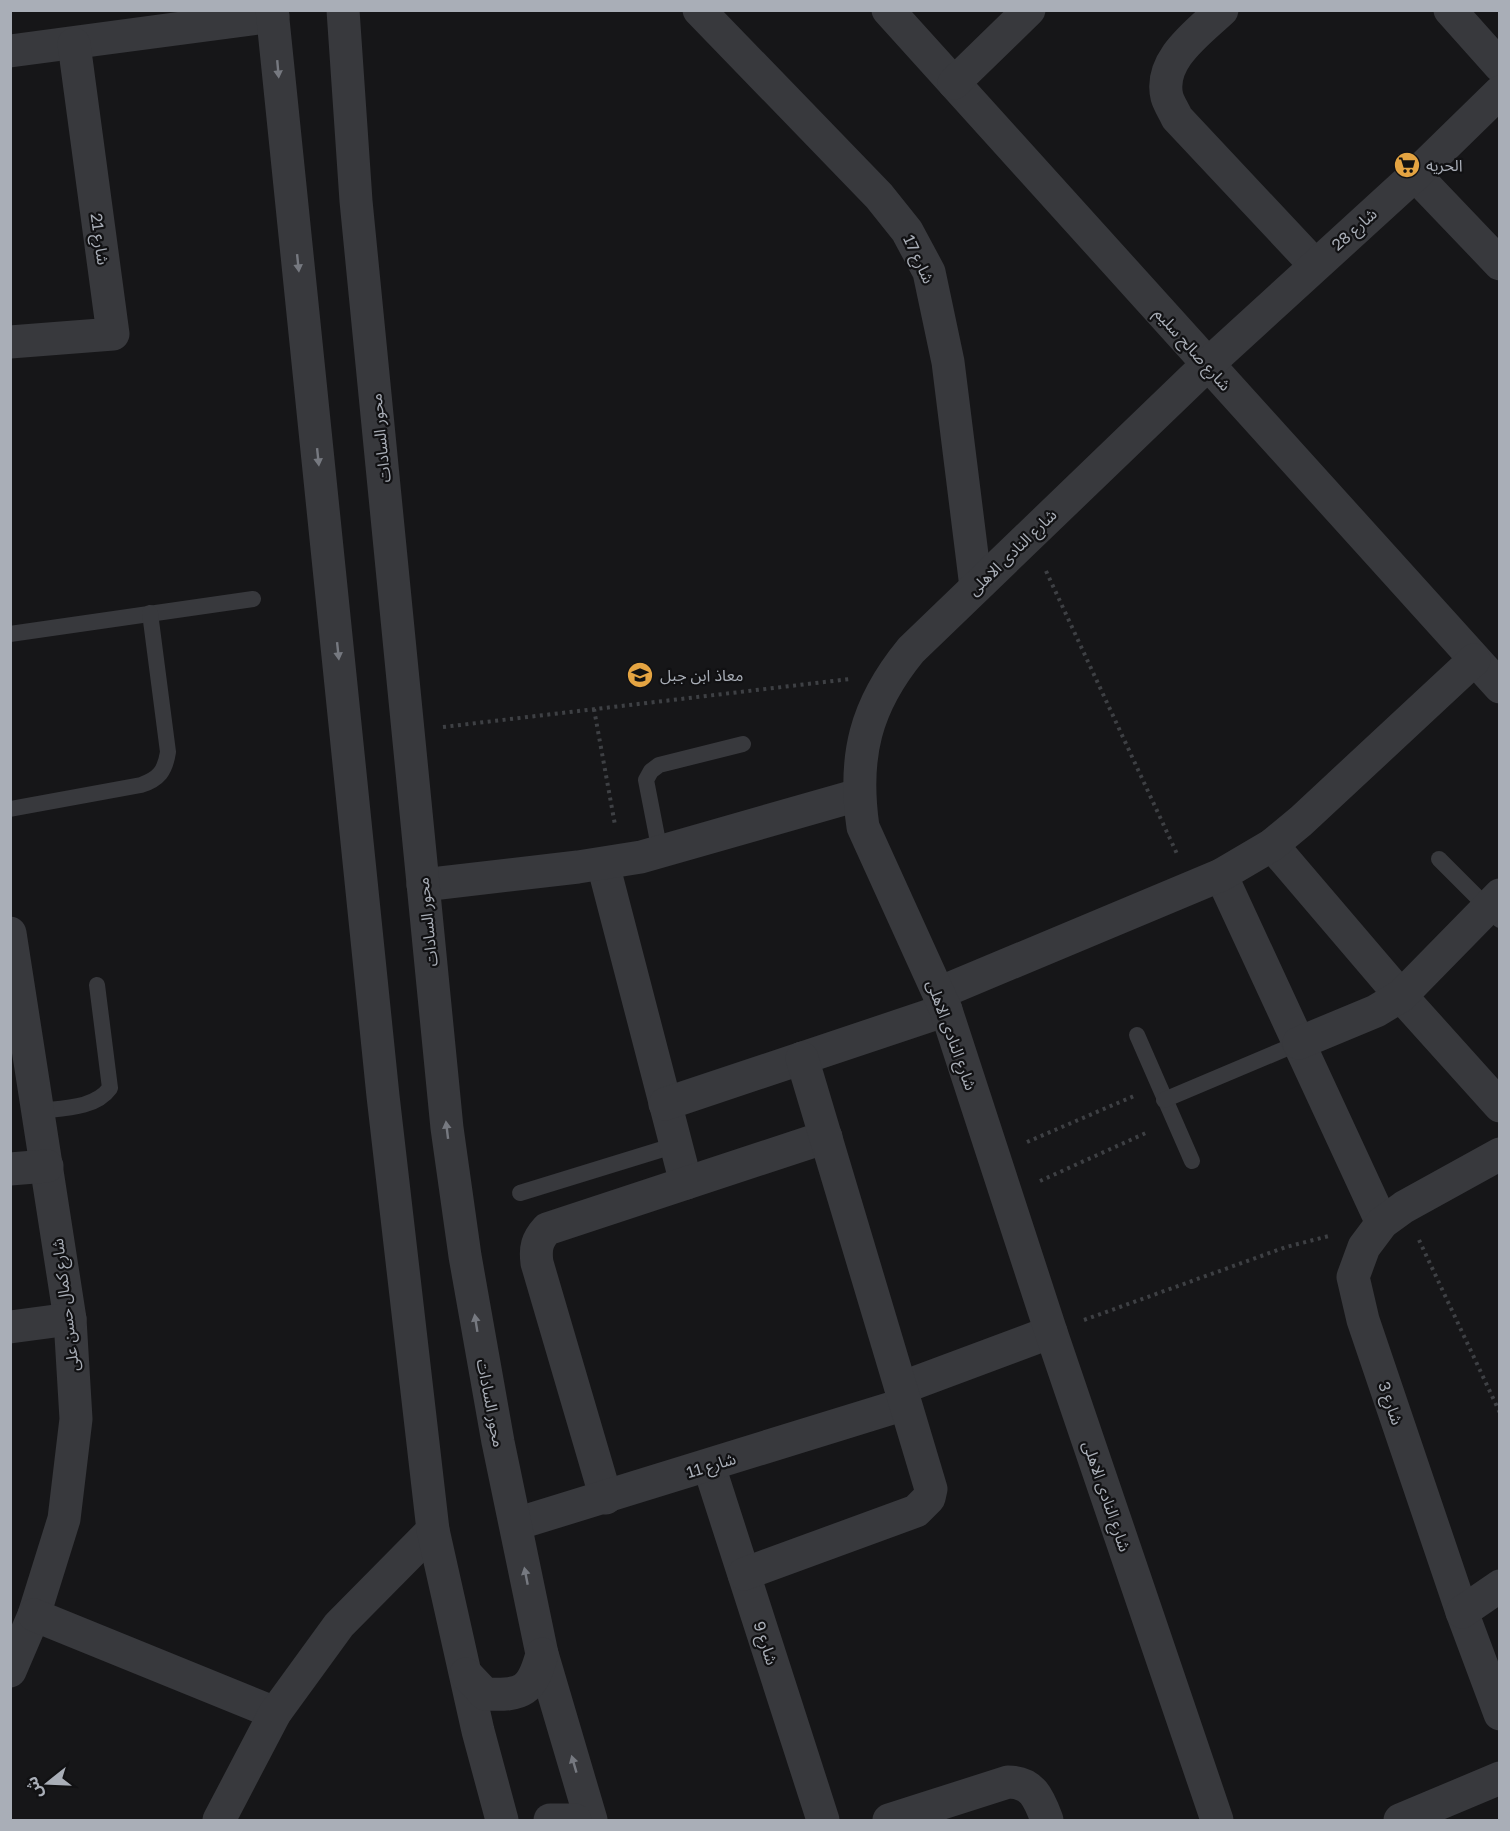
<svg xmlns="http://www.w3.org/2000/svg" width="1510" height="1831" viewBox="0 0 1510 1831" font-family="'Golos Text','Noto Sans Arabic',sans-serif">
  <style>
    .lines { fill: none; stroke-linecap: round; stroke-linejoin: round }
    .path { stroke: #3e4044; stroke-width: 4; stroke-dasharray: 3 4.5; stroke-linecap: butt }
    .service { stroke: #38393d; stroke-width: 16 }
    .minor { stroke: #38393d; stroke-width: 33 }
    .tertiary { stroke: #38393d; stroke-width: 33 }
    .oneway { fill: #767980 }
    .labels { text-anchor: middle; stroke-width: 4.5; stroke-linejoin: round; paint-order: stroke }
    .poi-label { font-size: 16px; fill: #a9aeb7; stroke: #111113; text-anchor: start }
    .street-label { font-size: 16px; fill: #a9aeb7; stroke: #111113 }
  </style>
  <rect width="100%" height="100%" fill="#161618"/>
  <g class="lines">
    <g class="path">
      <polyline points="1046,571 1178,856"/>
      <polyline points="594,709 615,825"/>
      <polyline points="443,727 850,679"/>
      <polyline points="1027,1142 1134,1096"/>
      <polyline points="1040,1181 1148,1132"/>
      <polyline points="1419,1240 1500,1413"/>
      <polyline points="1084,1320 1286,1247 1329,1236"/>
    </g>
    <g class="service">
      <polyline points="10,634 253,599"/>
      <path d="M10,809L141,785C159,779 165,771 168,752L150,613"/>
      <polyline points="660,852 646,780 651,771 659,765 743,744"/>
      <polyline points="1439,859 1500,920"/>
      <polyline points="1137,1035 1192,1161"/>
      <polyline points="1164,1100 1299,1043"/>
      <path d="M38,1111C62,1108 95,1109 110,1088L97,985"/>
      <polyline points="520,1193 676,1145"/>
    </g>
    <g class="minor">
      <polyline points="699,10 879,196 907,231 929,272 948,362 976,587"/>
      <polyline points="888,10 1500,687"/>
      <path d="M1222,10C1199,32 1158,60 1167,97C1169,104 1174,111 1177,118L1314,264"/>
      <polyline points="1450,10 1500,66"/>
      <polyline points="10,51 273,16"/>
      <polyline points="954,83 1029,10"/>
      <polyline points="1415,175 1500,264"/>
      <polyline points="10,342 113,334 74,44"/>
      <polyline points="1272,845 1401,996 1500,1106"/>
      <polyline points="603,864 686,1183"/>
      <polyline points="1221,875 1382,1223"/>
      <polyline points="423,885 578,867 641,857 858,795"/>
      <polyline points="10,933 70,1319 76,1419 64,1519 34,1615 10,1671"/>
      <polyline points="939,993 1221,875 1272,845 1301,821 1474,660"/>
      <polyline points="1299,1043 1376,1011 1401,996 1500,895"/>
      <polyline points="665,1104 946,1010"/>
      <polyline points="1500,1154 1404,1207 1382,1223 1364,1247 1353,1277 1363,1320 1462,1612 1500,1714"/>
      <polyline points="10,1169 47,1166"/>
      <polyline points="10,1327 70,1319"/>
      <polyline points="901,1388 1051,1332"/>
      <polyline points="709,1466 823,1820"/>
      <path d="M606,1498L537,1263C535,1248 537,1240 547,1229L826,1137"/>
      <polyline points="516,1524 905,1404"/>
      <polyline points="744,1574 916,1511 929,1498 931,1489 802,1058"/>
      <polyline points="1462,1612 1500,1586"/>
      <polyline points="34,1615 275,1713"/>
      <polyline points="219,1820 275,1713 339,1625 433,1530"/>
      <path d="M889,1820L1008,1782C1033,1782 1039,1799 1047,1820"/>
      <path d="M1217,1820L1051,1332L946,1010L863,827C853,757 865,706 911,650L1207,365L1415,175L1500,92"/>
      <polyline points="1400,1820 1500,1778"/>
    </g>
    <g class="tertiary">
      <polyline points="272,10 383,1096 433,1530 478,1731 502,1820"/>
      <polyline points="343,10 356,201 447,1128 465,1256 498,1442 542,1654 591,1820"/>
      <path d="M466,1674L485,1694C523,1696 532,1691 542,1654"/>
      <polyline points="550,1820 575,1820"/>
    </g>
  </g>
  <defs><path id="oneway-solid" d="M-6-.8H1V-3.2L6.5 0L1 3.2V.8H-6Z" transform="scale(1.5)"/></defs>
  <g class="oneway">
    <use href="#oneway-solid" transform="translate(278 69) rotate(85)"/>
    <use href="#oneway-solid" transform="translate(298 263) rotate(84)"/>
    <use href="#oneway-solid" transform="translate(318 457) rotate(84)"/>
    <use href="#oneway-solid" transform="translate(338 651) rotate(84)"/>
    <use href="#oneway-solid" transform="translate(447 1130) rotate(-97)"/>
    <use href="#oneway-solid" transform="translate(476 1323) rotate(-99)"/>
    <use href="#oneway-solid" transform="translate(526 1576) rotate(-101)"/>
    <use href="#oneway-solid" transform="translate(574 1764) rotate(-106)"/>
  </g>
  <defs>
    <g id="supermarket-disc" transform="scale(1.35)"><circle r="9.5" fill="#e4a442" stroke="#111113"/><path d="M-6-5.5h2.5l.6 2H6L4.5 2H-2.5L-4.4-4H-6ZM-1.5 3.2a1.3 1.3 0 1 0 .1 0ZM3 3.2a1.3 1.3 0 1 0 .1 0Z" fill="#111"/></g>
    <g id="school-disc" transform="scale(1.35)"><circle r="9.5" fill="#e4a442" stroke="#111113"/><path d="M0-5L7-2L0 1L-7-2ZM-4 1L0 2.5L4 1V4Q0 6-4 4Z" fill="#111"/></g>
  </defs>
  <g fill-rule="evenodd">
    <use href="#supermarket-disc" x="1407" y="165"/>
    <use href="#school-disc" x="640" y="675"/>
  </g>
  <g class="labels">
    <g class="poi-label">
      <text x="1426" y="171">الحريه</text>
      <text x="660" y="681">معاذ ابن جبل</text>
    </g>
    <g class="street-label">
      <text transform="translate(1354 229) rotate(-42)" y="6">شارع 28</text>
      <text transform="translate(100 239) rotate(82)" y="6">شارع 21</text>
      <text transform="translate(919 259) rotate(65)" y="6">شارع 17</text>
      <text transform="translate(1193 349) rotate(48)" y="6">شارع صالح سليم</text>
      <text transform="translate(380 438) rotate(-96)" y="6">محور السادات</text>
      <text transform="translate(1012 552) rotate(-44)" y="6">شارع النادى الاهلى</text>
      <text transform="translate(427 922) rotate(-96)" y="6">محور السادات</text>
      <text transform="translate(952 1035) rotate(70)" y="6">شارع النادى الاهلى</text>
      <text transform="translate(65 1305) rotate(-97)" y="6">شارع كمال حسن على</text>
      <text transform="translate(491 1403) rotate(79)" y="6">محور السادات</text>
      <text transform="translate(1391 1403) rotate(71)" y="6">شارع 3</text>
      <text transform="translate(711 1465) rotate(-17)" y="6">شارع 11</text>
      <text transform="translate(1107 1496) rotate(71)" y="6">شارع النادى الاهلى</text>
      <text transform="translate(766 1643) rotate(72)" y="6">شارع 9</text>
    </g>
  </g>
  <rect width="1510" height="1831" fill="none" stroke="#a9aeb7" stroke-width="24"/>
  <g transform="translate(48 1783) rotate(252)" stroke="#111113" stroke-width="4.5" paint-order="stroke">
  <path d="M0-4.5L10 22L0 15L-10 22Z" fill="#a9aeb7"/>
  <text y="-9" font-size="16" font-weight="bold" text-anchor="middle" fill="#a9aeb7">ش</text>
  </g>
</svg>
